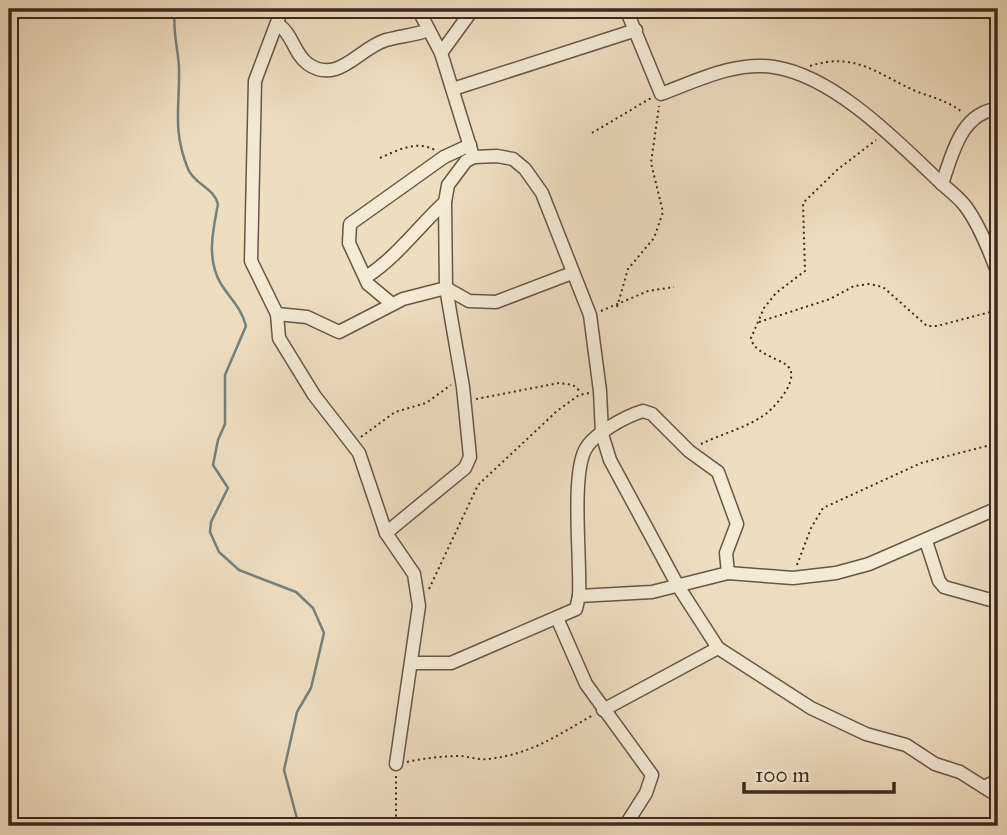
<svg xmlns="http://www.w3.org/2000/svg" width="1007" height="835" viewBox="0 0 1007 835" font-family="'IM FELL Great Primer',serif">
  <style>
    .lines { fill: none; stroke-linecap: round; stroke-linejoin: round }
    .stream { stroke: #75817a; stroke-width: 2.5 }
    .street-casing { stroke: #685645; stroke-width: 15 }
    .path { stroke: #3c291c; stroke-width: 2; stroke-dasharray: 2 3.5; stroke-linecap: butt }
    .street { stroke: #f4ead6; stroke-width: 12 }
  </style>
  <rect width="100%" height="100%" fill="#eedec0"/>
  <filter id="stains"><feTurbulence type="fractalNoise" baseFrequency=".00286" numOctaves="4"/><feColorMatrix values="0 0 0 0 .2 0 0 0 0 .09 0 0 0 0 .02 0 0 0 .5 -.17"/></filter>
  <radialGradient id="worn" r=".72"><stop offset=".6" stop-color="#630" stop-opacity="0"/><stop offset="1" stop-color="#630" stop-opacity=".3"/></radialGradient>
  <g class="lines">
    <path class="stream" d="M175,9C172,29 178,48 179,68C180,107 172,129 188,169C194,184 214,188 218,204C213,230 206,259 221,284C231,300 241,307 246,326L225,375V424L218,440L213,465L228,488L211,522L210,532L219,552L239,570L296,592L313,608L324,633L311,688L297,712L284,770L299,826"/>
    <g class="street-casing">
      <g id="street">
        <polyline points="282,9 255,81 251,261 277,314 279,338 314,395 359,453 386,533 414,574 419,606 396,764"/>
        <polyline points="418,9 441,53 472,153"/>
        <path d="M626,9L661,94C696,81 735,61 774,67C834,76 897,141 939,181C948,190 958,196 966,207C980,226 990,252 998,274"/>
        <path d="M279,25C293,35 294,54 308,64C338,85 359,48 386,40C401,36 415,35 429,30"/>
        <polyline points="441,53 473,9"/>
        <polyline points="453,89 636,30"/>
        <path d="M942,184C952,155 961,112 998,109"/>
        <path d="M366,277C397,257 418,227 445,202"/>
        <polyline points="392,304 368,284 349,243 350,224 444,157 470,145"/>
        <polyline points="277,314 307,317 339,332 403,299 446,288 469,301 496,302 572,273"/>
        <polyline points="386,533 465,468 470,457 463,387 446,288 445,202 448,185 466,161 474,157 497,156 513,159 525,169 542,193 590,315 600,391 602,434 610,460 678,586 718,648 811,708 866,734 906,745 935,764 960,772 998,796"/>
        <polyline points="926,541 939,581 944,587 998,602"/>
        <path d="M579,596C581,562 571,478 585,450C593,434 626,416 643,411L652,414L689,451L718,472L737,524L726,553L728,573"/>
        <polyline points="557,618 586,684 652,775 646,793 625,826"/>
        <polyline points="412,663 451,663 576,609 579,596 652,592 728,573 793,578 836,573 869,564 998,508"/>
        <polyline points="603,710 718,648"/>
        <polyline points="984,787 998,780"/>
      </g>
    </g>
    <g class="path">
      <path d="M810,66C856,51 878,75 918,92C934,98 949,101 963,113"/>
      <polyline points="592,133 651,98"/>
      <path d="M380,158C398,150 416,140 435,150"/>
      <polyline points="617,307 628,269 654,238 663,212 651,163 659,106"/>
      <polyline points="601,311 648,291 674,287"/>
      <polyline points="759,322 830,299 854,286 869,284 883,287 927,326 937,326 998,310"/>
      <polyline points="476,399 559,383 573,385 581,392"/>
      <polyline points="361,437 395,412 426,403 451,385"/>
      <path d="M701,444C721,434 749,427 767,413C778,404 803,375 785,364C774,357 753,352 751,338L764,308L776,293L805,271L803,203L837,170L876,140"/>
      <polyline points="797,565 811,528 823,508 921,463 998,443"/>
      <polyline points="429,589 478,485 557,411 579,395 589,393"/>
      <path d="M407,762C425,758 443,756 461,756C470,757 479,760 488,759C532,754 556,736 593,715"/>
      <polyline points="396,776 396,826"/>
    </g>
    <use href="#street" class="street"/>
  </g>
  <rect width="1007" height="835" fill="none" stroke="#eedec0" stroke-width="35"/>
  <rect x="10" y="10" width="986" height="814" fill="none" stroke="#3c291c" stroke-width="3.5"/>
  <rect x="18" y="18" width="972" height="800" fill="none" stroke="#3c291c" stroke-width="2"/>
  <path d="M744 782v10h150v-10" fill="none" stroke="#3c291c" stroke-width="3.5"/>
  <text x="755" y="782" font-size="21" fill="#3c291c" stroke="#f4ead6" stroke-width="5" paint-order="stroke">100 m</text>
  <rect width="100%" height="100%" filter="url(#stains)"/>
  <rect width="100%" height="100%" fill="url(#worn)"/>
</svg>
